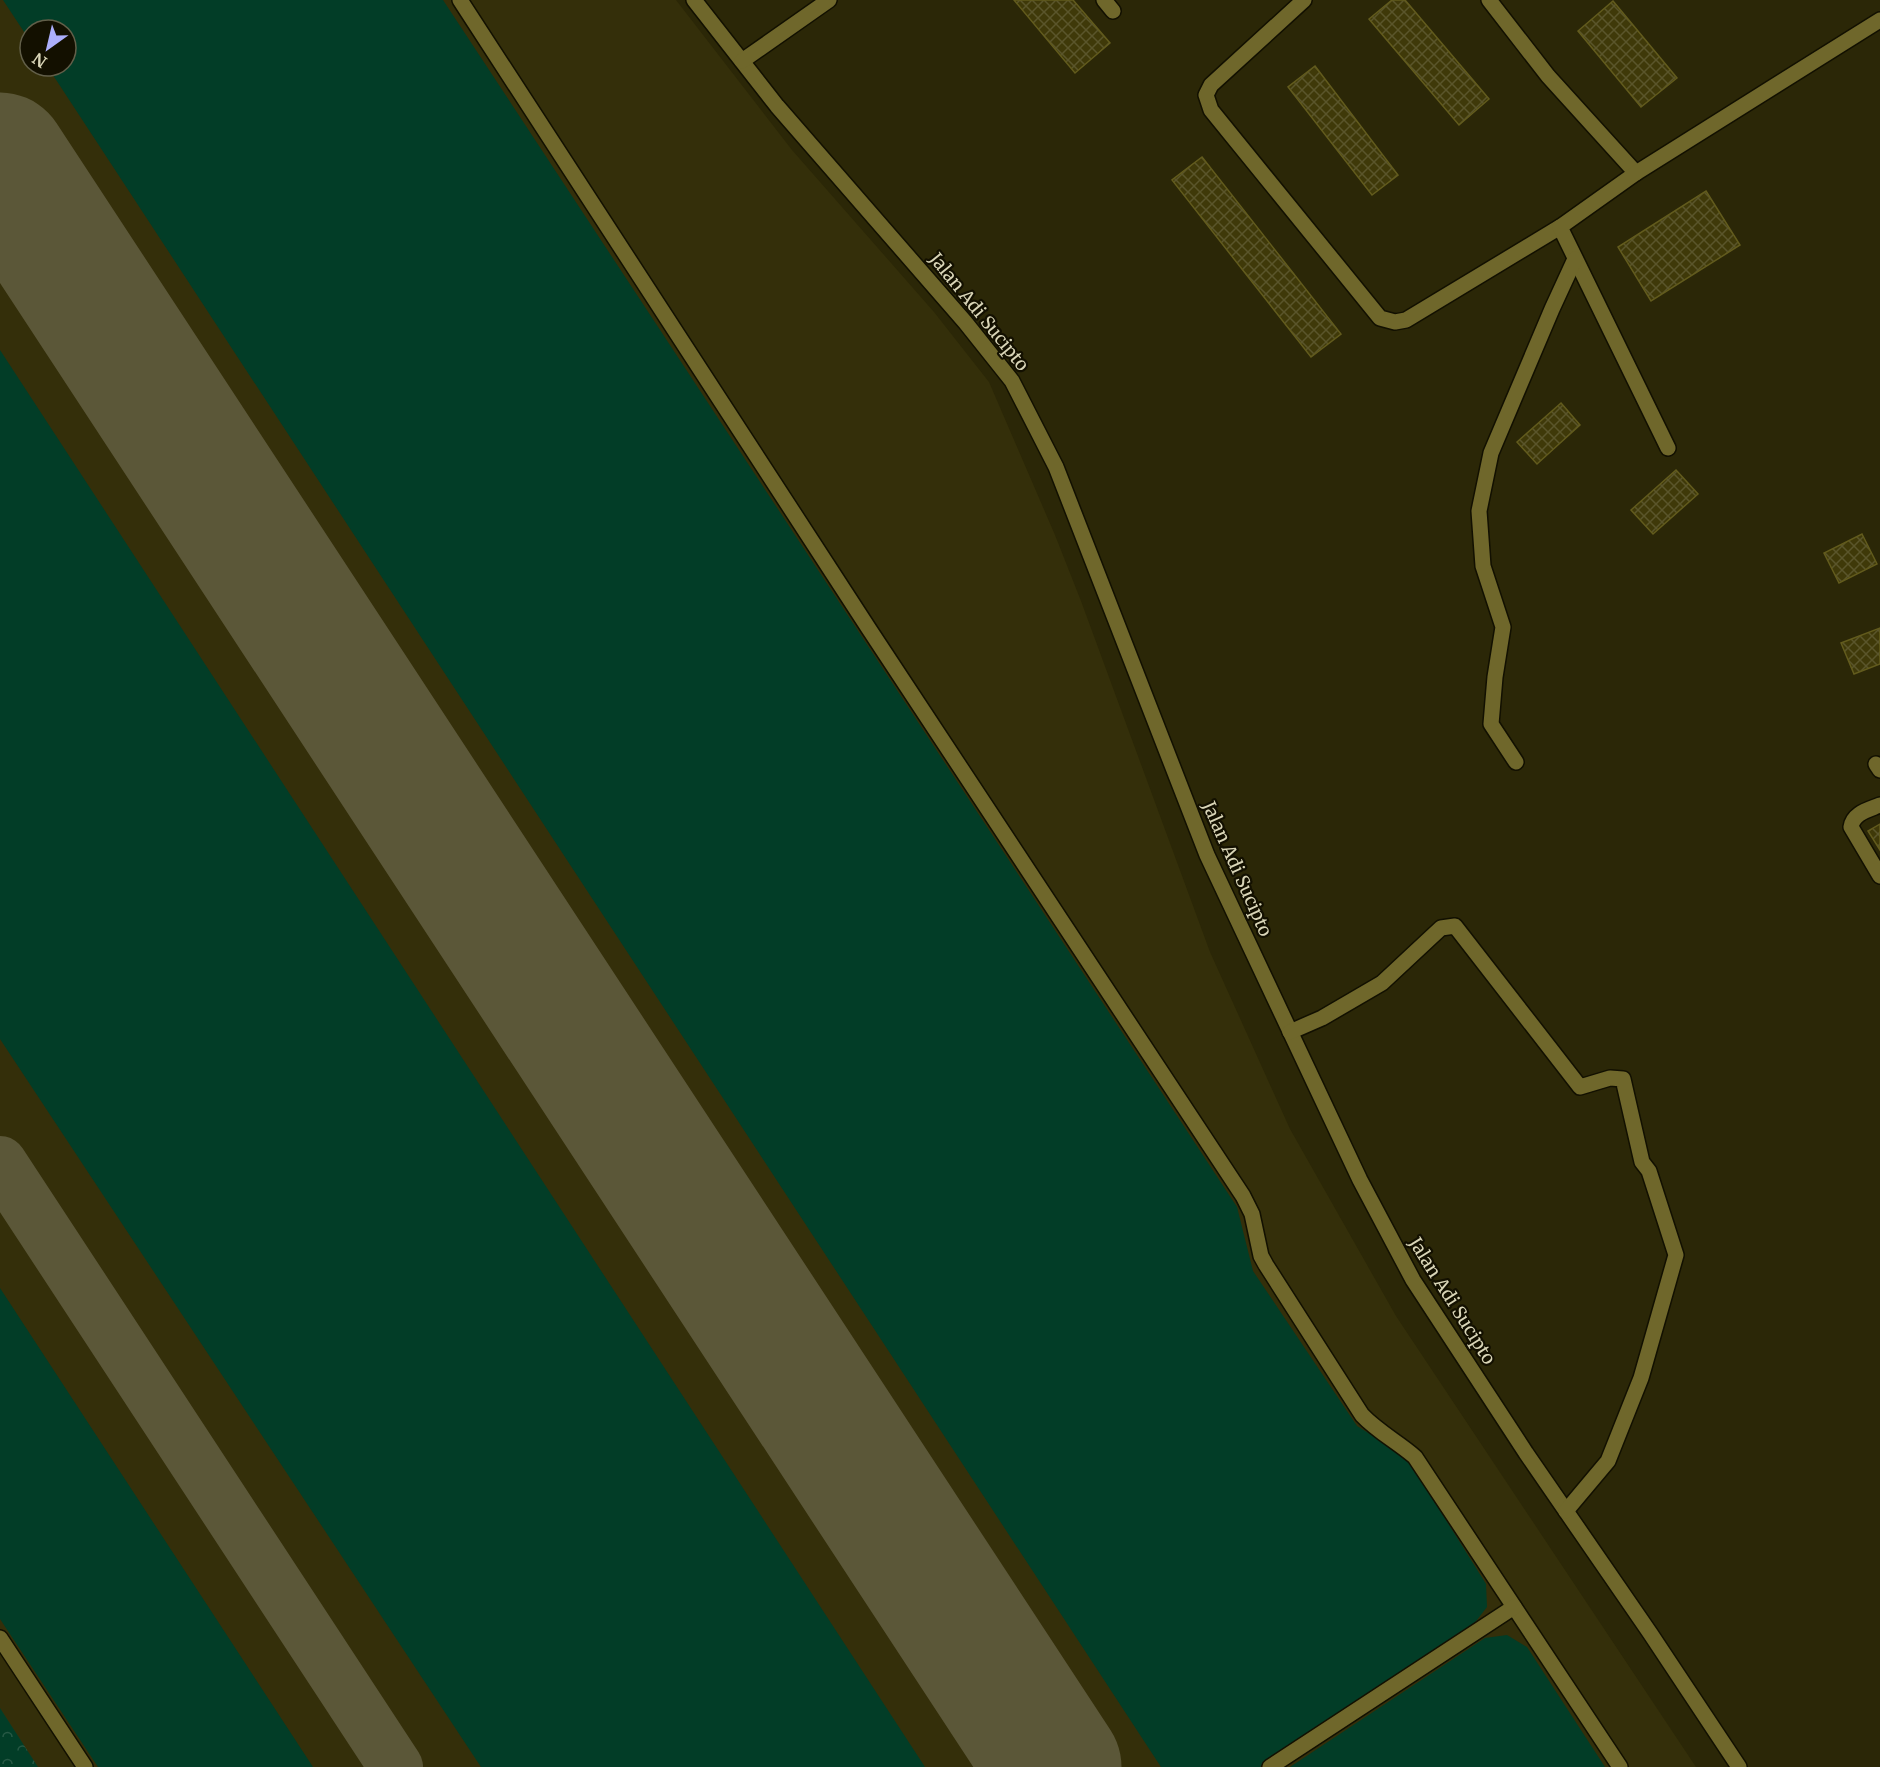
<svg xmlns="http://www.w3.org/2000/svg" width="1880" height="1767" viewBox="0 0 1880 1767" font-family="Merriweather,serif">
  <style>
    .built { fill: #342f0a; fill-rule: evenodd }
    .grass { fill: #023d27 }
    .forest { fill: url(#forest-crowns) }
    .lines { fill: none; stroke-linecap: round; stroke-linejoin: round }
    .taxiway { stroke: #5b5738; stroke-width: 54 }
    .runway { stroke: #5b5738; stroke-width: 135 }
    .building { fill: url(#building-cross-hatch); stroke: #625b1d; stroke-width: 1.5 }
    .minor-casing { stroke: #121001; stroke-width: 18 }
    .minor { stroke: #6f672b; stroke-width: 15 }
    .labels { text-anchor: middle; stroke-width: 4.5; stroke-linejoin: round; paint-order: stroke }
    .street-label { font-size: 18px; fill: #d9d5b7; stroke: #131000 }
  </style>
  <defs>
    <pattern id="forest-crowns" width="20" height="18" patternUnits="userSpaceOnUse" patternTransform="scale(1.5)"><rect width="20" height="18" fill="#023d27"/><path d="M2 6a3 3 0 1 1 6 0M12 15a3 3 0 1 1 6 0" fill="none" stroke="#265844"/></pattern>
    <pattern id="building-cross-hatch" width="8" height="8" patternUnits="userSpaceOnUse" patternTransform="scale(1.5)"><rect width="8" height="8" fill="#3f3909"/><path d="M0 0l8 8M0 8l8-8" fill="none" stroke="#5a552b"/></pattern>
  </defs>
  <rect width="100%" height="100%" fill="#2b2707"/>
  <path class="built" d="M0,0H676L792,150L934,312L989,382L1055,535L1081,601L1210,952L1290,1129L1396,1316L1696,1767H0ZM30,30H66V66H30Z"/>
  <g class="grass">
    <polygon points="3,0 443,0 1237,1207 1253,1271 1357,1426 1406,1456 1486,1584 1487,1607 1473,1625 1260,1767 1161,1767 47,66 66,66 66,30 30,30 30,41"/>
    <polygon points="0,350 925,1767 481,1767 0,1039"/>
    <polygon points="0,1288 313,1767 314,1767 98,1767 0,1619"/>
    <polygon points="1507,1635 1527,1647 1605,1767 1290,1767 1485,1638"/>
  </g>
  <polygon class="forest" points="0,1708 38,1767 0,1767"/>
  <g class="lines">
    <g class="taxiway">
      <polyline points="0,1163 396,1767"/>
      <polyline points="1032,1733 1042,1767"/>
    </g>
    <polyline class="runway" points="0,160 1054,1767"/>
  </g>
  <g class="building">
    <polygon points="1014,0 1073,0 1110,43 1075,73"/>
    <polygon points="1392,0 1405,0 1489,99 1459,125 1369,19"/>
    <polygon points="1613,1 1677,78 1641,107 1578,31"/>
    <polygon points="1315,66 1398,175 1372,195 1288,87"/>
    <polygon points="1202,157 1341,334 1311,357 1172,180"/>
    <polygon points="1706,191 1740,245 1651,301 1618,247"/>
    <polygon points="1561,403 1580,425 1537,464 1517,442"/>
    <polygon points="1676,470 1698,494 1653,534 1631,510"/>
    <polygon points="1862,534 1877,564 1839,583 1824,553"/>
    <polygon points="1880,628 1880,664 1854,674 1841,643"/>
    <polygon points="1880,824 1880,850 1868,831"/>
  </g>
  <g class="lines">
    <g class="minor-casing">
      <g id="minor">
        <path d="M460,0L869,629L1243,1196L1252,1214L1261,1256L1266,1265L1362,1415C1378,1432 1398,1442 1415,1457L1620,1767"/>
        <polyline points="694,0 777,106 965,322 1012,381 1056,467 1207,855 1360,1180 1413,1280 1526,1453 1650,1633 1739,1767"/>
        <polyline points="1104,0 1113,11"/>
        <polyline points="1304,0 1211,85 1206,95 1211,110 1380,318 1395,322 1406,320 1560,227"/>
        <polyline points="1489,0 1548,76 1636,173"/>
        <polyline points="742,61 829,0"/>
        <polyline points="1668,448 1560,227 1636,173 1880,20"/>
        <polyline points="1516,762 1491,724 1495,677 1503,627 1483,566 1479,511 1491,453 1552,309 1575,259"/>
        <polyline points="1876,764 1880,770"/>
        <path d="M1880,805C1868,810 1853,813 1851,827L1880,876"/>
        <polyline points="1290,1032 1322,1018 1382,983 1441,928 1455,926 1580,1087 1610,1078 1623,1079 1642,1162 1649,1171 1676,1255 1641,1378 1608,1461 1566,1511"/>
        <polyline points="0,1638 85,1767"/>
        <polyline points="1270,1767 1514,1607"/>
      </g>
    </g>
    <use href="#minor" class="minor"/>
  </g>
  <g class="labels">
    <g class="street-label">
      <text transform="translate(979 312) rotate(51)" y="6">Jalan Adi Sucipto</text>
      <text transform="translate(1237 869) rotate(66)" y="6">Jalan Adi Sucipto</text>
      <text transform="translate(1452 1301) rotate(58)" y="6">Jalan Adi Sucipto</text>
    </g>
  </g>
  <g transform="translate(48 48) rotate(214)"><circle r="28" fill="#131000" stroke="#625f49" stroke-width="1.5"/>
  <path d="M0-4.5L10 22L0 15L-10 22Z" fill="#acaffb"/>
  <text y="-9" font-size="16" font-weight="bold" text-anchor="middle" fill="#d9d5b7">N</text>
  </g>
</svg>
